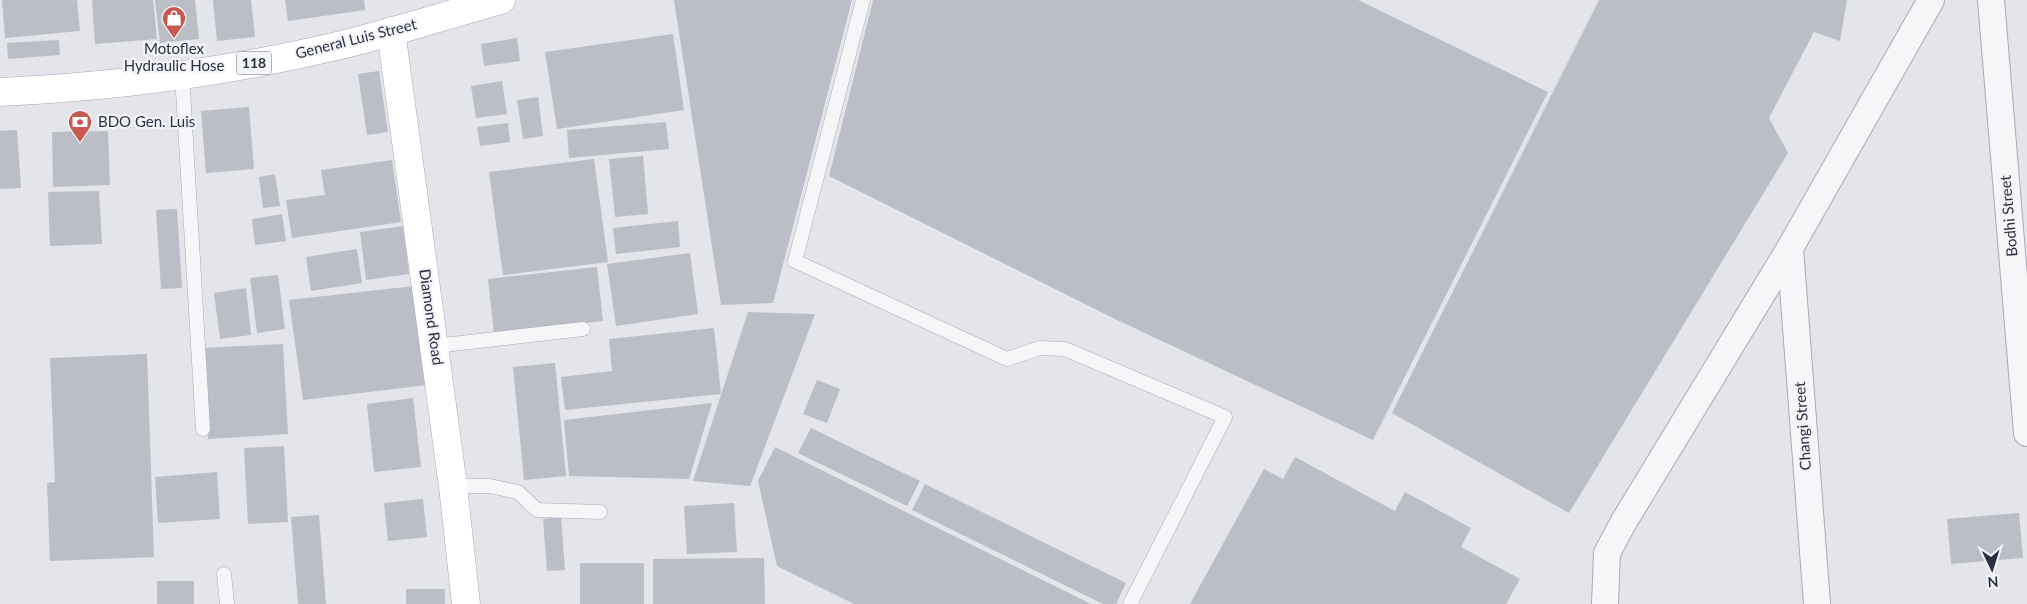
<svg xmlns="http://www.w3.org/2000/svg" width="2027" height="604" viewBox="0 0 2027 604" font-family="Lato,sans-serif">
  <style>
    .building { fill: #bbbdc7 }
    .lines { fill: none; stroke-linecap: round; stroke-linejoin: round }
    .lane-casing { stroke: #a8abb5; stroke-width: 15 }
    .street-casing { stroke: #a8abb5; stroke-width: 28 }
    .secondary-casing { stroke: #a8abb5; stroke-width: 29 }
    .primary-casing { stroke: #a3a7b6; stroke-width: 29 }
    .lane { stroke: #f6f6f9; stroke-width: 14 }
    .street { stroke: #f6f6f9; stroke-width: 26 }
    .secondary { stroke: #fff; stroke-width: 28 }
    .primary { stroke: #fff; stroke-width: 28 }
    .labels { text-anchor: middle; stroke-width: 4.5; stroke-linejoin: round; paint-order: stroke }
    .shield { fill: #f3f4f8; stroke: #686a79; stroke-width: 1 }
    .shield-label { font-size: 14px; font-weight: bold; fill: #2c2f42 }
    .street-label { font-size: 15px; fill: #2c2f42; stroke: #f3f4f8 }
    .poi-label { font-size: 15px; fill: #2c2f42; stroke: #f3f4f8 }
  </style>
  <rect width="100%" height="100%" fill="#e3e5eb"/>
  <g class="building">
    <polygon points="2,0 77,0 80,31 5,38"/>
    <polygon points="92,0 153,0 157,39 95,44"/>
    <polygon points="155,0 195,0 199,39 160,43"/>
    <polygon points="213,0 251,0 255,37 217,41"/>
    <polygon points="285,0 364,0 365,10 288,21"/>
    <polygon points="674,0 852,0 773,303 721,305"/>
    <polygon points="873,0 1358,0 1548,92 1373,440 1115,319 829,176"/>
    <polygon points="1599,0 1847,0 1840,41 1814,32 1769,118 1788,153 1569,513 1392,413"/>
    <polygon points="673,34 684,110 557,129 545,52"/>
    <polygon points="517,38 520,61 484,66 481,44"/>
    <polygon points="59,40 60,55 8,59 7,43"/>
    <polygon points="379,71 388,132 367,135 358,74"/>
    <polygon points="502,81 507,114 476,118 471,86"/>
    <polygon points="538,97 543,136 523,139 517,100"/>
    <polygon points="249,107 254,169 206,173 201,111"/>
    <polygon points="666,122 669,149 569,158 567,130"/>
    <polygon points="508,123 510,142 480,146 477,127"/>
    <polygon points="17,130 21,188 0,189 0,131"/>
    <polygon points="108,131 110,185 53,187 52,132"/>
    <polygon points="643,156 648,214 615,217 609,159"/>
    <polygon points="594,159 608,262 503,275 489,172"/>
    <polygon points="392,160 401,222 292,238 286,200 325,195 321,170"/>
    <polygon points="275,174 280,206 263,208 259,177"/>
    <polygon points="99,191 102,244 50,246 48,192"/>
    <polygon points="177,209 182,288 161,289 156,210"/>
    <polygon points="282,214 286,241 255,245 252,219"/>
    <polygon points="678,221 680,247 616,254 613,228"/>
    <polygon points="403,226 409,274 366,280 360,232"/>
    <polygon points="357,249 362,283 311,291 306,257"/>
    <polygon points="690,253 698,314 616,326 607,264"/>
    <polygon points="597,267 603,321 494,333 488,279"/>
    <polygon points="278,275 285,329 257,333 250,278"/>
    <polygon points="414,286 427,385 303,400 289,300"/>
    <polygon points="246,288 251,335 220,339 214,293"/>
    <polygon points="748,312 815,314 750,486 693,481"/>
    <polygon points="714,328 721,394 565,410 561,377 612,371 609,339"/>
    <polygon points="283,344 288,434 208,439 203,348"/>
    <polygon points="147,354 154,557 50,561 47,483 55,482 50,358"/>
    <polygon points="555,363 566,476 524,480 513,367"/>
    <polygon points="817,380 840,389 827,423 803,414"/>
    <polygon points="413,398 421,467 374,472 367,404"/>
    <polygon points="712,403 689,479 569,476 564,420"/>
    <polygon points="811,428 920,481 907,506 798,453"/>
    <polygon points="284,446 288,522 248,524 244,448"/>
    <polygon points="775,447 1091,604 854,604 777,566 758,481"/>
    <polygon points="1295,457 1395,511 1405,492 1471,528 1461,547 1520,579 1506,604 1190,604 1264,469 1283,479"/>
    <polygon points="217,472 220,519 158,523 155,477"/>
    <polygon points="925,484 1126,583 1116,604 1103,604 912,510"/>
    <polygon points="423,499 427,537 388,541 384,503"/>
    <polygon points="734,503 737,552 687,554 684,506"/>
    <polygon points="2019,513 2023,558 1951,564 1947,519"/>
    <polygon points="319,515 326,604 298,604 291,517"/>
    <polygon points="561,517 565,570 547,571 543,519"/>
    <polygon points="764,558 765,604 653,604 653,559"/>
    <rect x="580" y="563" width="64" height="41"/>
    <rect x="157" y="581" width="37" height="23"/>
    <rect x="406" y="589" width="39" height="15"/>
  </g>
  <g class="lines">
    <g class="lane-casing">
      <g id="lane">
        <polyline points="863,0 795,261 1007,359 1040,348 1065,349 1225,417 1130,604"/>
        <polyline points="182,74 203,429"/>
        <polyline points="435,346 583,329"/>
        <polyline points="453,486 490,486 518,492 537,510 600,512"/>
        <polyline points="224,574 227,604"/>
      </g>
    </g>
    <g class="street-casing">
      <g id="street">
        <polyline points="1991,0 2027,433"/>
        <polyline points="1790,248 1817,604"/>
        <polyline points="1605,604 1607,553 1623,523 1790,248 1931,0"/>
      </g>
    </g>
    <g class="secondary-casing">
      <polyline id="secondary" points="391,31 453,486 466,604"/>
    </g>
    <g class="primary-casing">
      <path id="primary" d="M0,92C113,87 227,72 337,46C392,33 446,15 501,0"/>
    </g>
    <use href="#lane" class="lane"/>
    <use href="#street" class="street"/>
    <use href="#secondary" class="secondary"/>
    <use href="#primary" class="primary"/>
  </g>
  <defs>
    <g id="shop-pin" transform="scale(1.25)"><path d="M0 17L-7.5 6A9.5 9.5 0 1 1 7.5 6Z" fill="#c85950" stroke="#f3f4f8"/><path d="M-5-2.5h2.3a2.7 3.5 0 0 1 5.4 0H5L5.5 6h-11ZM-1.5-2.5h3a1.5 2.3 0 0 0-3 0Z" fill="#fff"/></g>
    <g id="bank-pin" transform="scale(1.25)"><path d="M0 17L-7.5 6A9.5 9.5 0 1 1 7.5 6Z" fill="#c85950" stroke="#f3f4f8"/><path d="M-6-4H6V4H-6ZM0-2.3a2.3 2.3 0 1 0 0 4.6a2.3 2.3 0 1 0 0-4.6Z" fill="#fff"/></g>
  </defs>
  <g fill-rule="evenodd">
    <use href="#shop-pin" x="174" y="18"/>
    <use href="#bank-pin" x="80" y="122"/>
  </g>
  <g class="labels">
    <rect class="shield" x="236.5" y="51.5" width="35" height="23" rx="4"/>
    <g class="shield-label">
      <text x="254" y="68">118</text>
    </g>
    <g class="street-label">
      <text transform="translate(356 39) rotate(-14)" y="5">General Luis Street</text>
      <text transform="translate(2009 216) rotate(-95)" y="5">Bodhi Street</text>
      <text transform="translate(431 317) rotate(82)" y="5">Diamond Road</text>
      <text transform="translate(1803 426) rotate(-94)" y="5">Changi Street</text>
    </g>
    <g class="poi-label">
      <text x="174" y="54">Motoflex<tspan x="174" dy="17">Hydraulic Hose</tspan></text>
      <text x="98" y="127" text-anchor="start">BDO Gen. Luis</text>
    </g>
  </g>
  <g transform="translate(1992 569) rotate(176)" stroke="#f3f4f8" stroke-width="4" paint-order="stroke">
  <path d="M0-4L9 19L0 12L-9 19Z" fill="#2c2f42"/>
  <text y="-8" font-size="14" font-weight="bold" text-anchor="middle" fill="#2c2f42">N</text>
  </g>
</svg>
